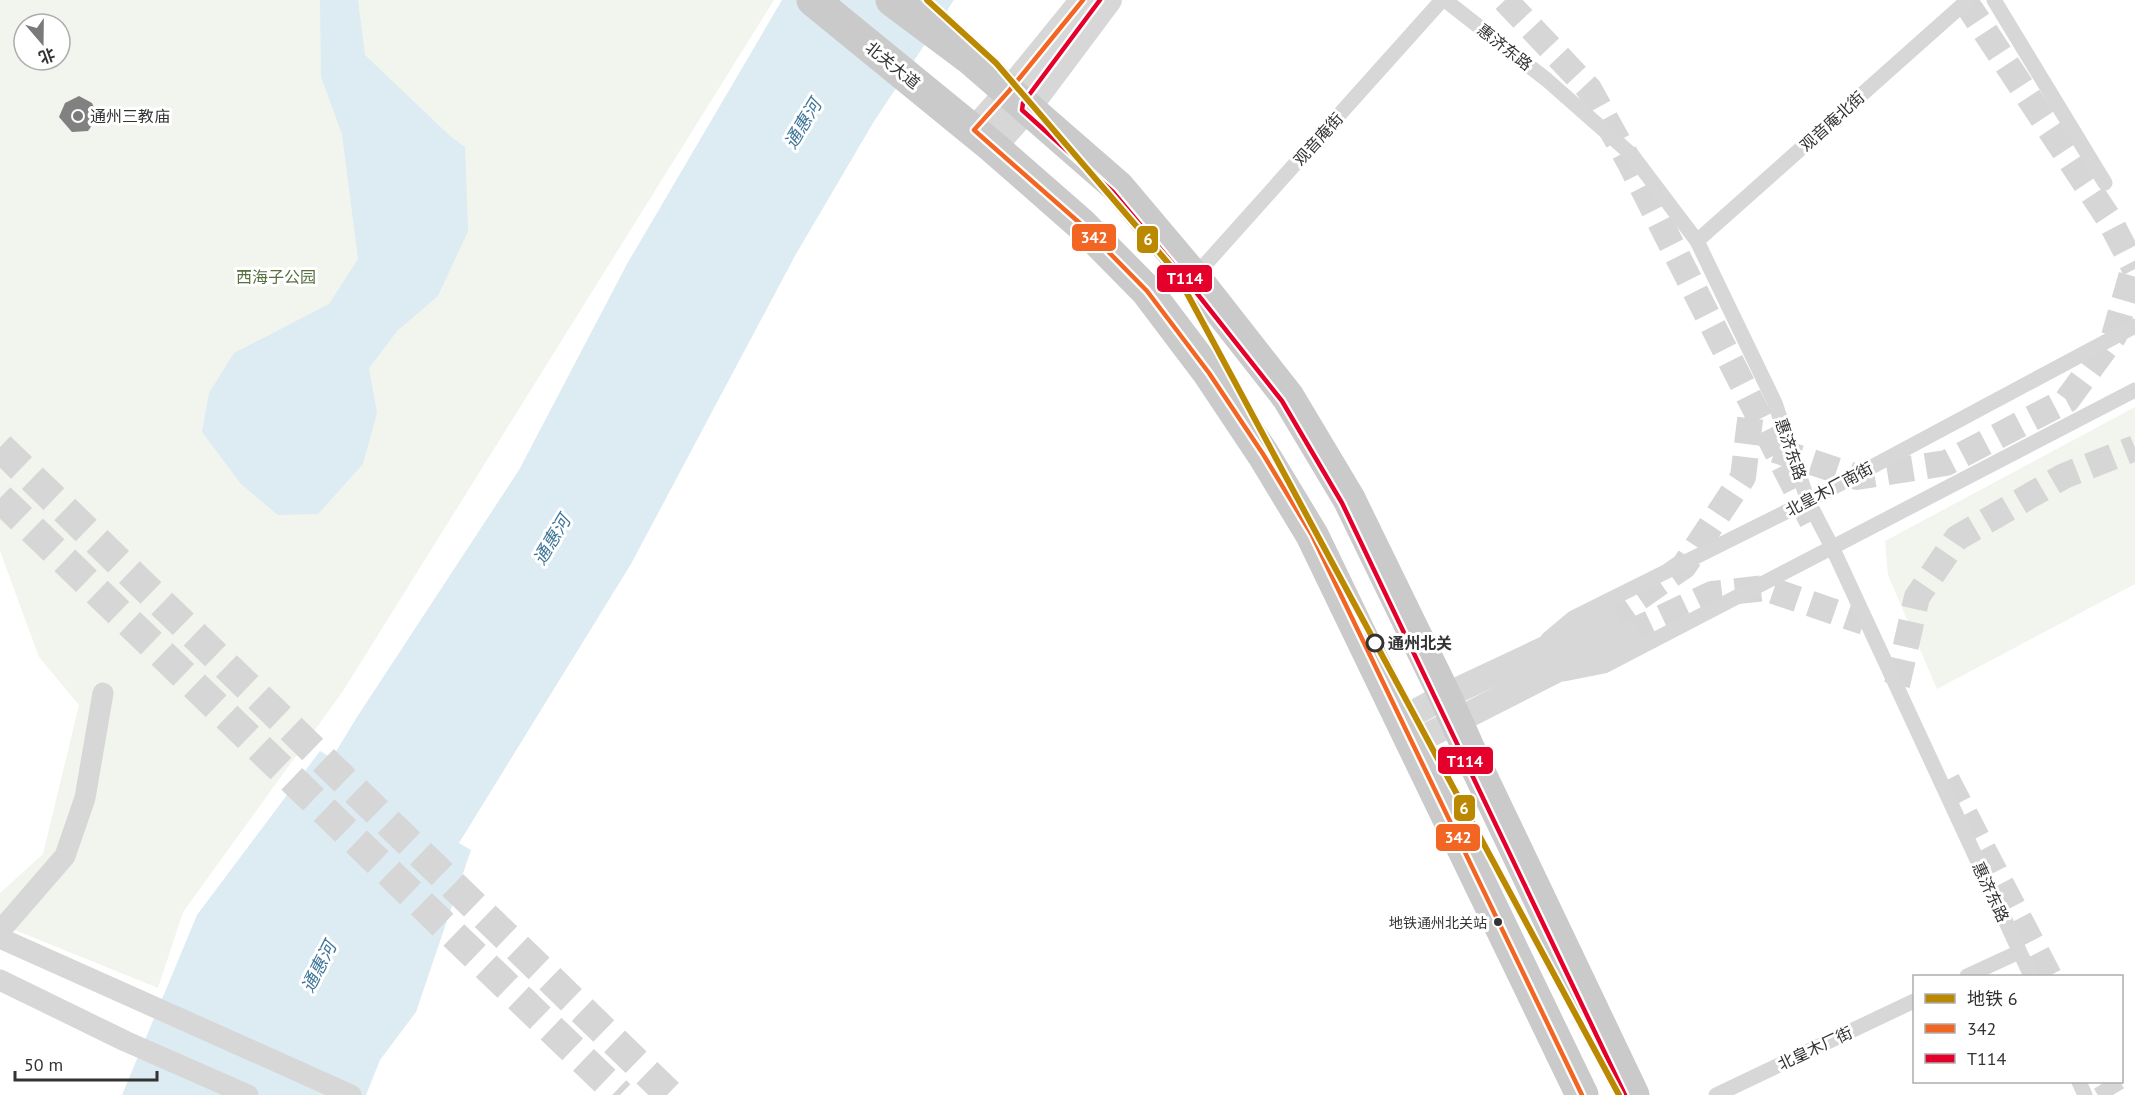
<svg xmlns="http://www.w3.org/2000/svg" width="2135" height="1095" viewBox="0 0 2135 1095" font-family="'PT Sans','Noto Sans SC',sans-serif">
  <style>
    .green { fill: #f1f5ed; fill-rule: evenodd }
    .water { fill: #ddebf3 }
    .building { fill: #818181 }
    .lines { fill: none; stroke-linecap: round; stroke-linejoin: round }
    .tertiary-tunnel { stroke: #d6d6d6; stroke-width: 26; stroke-dasharray: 26 13; stroke-linecap: butt }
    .secondary-tunnel { stroke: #d6d6d6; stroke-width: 30; stroke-dasharray: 30 15; stroke-linecap: butt }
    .pedestrian { stroke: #d7d7d7; stroke-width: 15 }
    .minor { stroke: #d7d7d7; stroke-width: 21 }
    .tertiary { stroke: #d7d7d7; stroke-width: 26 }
    .primary { stroke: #cacaca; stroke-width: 33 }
    .bus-1-casing { stroke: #fff; stroke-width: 9 }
    .bus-2-casing { stroke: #fff; stroke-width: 9 }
    .bus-1 { stroke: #f26522; stroke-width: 4.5 }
    .bus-2 { stroke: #e4002b; stroke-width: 4.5 }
    .metro-1-casing { stroke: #fff; stroke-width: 10 }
    .metro-1 { stroke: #bb8900; stroke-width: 6 }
    .poi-dot { fill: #7a7a7a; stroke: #fff; stroke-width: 2 }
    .stop-dot { fill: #fff; stroke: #333; stroke-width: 3 }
    .bus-dot { fill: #333; stroke: #fff; stroke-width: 2 }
    .labels { text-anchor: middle; stroke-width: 6; stroke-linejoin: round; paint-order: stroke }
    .bus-label { font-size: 14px; fill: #333; stroke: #fff; text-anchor: end }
    .street-label { font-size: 16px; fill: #333; stroke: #fff }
    .poi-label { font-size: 16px; fill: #333; stroke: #fff; text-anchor: start }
    .park-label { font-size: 16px; fill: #56703f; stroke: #fff }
    .stop-label { font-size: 16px; font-weight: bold; fill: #333; stroke: #fff; text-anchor: start }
    .water-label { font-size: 18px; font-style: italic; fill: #3f7597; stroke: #fff }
    .line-badge { stroke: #fff; stroke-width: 2 }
    .badge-label { font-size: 16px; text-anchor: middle; font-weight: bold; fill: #fff }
  </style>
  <rect width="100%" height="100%" fill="#fff"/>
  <g class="green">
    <path d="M0,0H774L343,691L183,912L158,988L0,924V893L43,854L79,705L39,657L0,551ZM24,24H60V60H24Z"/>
    <polygon points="2135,407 2135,584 1937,689 1888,575 1885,541"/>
  </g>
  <g class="water">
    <polygon points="320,0 358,0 365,55 450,136 465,147 468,231 438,296 398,330 369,368 377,413 363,464 318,514 278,515 241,484 202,432 209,393 234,353 329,304 358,259 342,134 321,77"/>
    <polygon points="782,0 954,0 873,123 796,254 631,564 459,843 471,850 416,1012 380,1060 366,1095 122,1095 197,915 320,751 332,758 357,717 519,470 627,264"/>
  </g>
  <polygon class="building" points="79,96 92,103 98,117 88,131 72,132 59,117 65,103"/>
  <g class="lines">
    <g class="tertiary-tunnel">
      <polyline points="1505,0 1589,89 1631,165 1812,521"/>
      <polyline points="1963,0 1971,10 2109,219 2135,269"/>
      <polyline points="1775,450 1857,477 1946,463 2067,400 2114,336 2134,267"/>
      <polyline points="1607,620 1684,566 1743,477 1752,404"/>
      <polyline points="1627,634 1712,594 1765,588 1864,622"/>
      <polyline points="1897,685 1917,597 1957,538 2064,476 2135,448"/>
      <polyline points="1947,780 2049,976"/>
      <polyline points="2105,1082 2113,1095"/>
    </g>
    <g class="secondary-tunnel">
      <polyline points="0,447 670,1095"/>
      <polyline points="0,498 620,1095"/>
    </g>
    <g class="pedestrian">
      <polyline points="1445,0 1547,80 1632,155 1697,241 1775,403 1808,501 1832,547 2031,976"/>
      <polyline points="1994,0 2105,183"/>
      <polyline points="1697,241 1968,0"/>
      <polyline points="1194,277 1442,0"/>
      <polyline points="1548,639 1573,618 1808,501 2135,326"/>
      <polyline points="1564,674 1604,666 2135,390"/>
      <polyline points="1967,976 2019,952"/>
      <polyline points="2079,1082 2085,1095"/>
      <polyline points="1716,1095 1914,1001"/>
    </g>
    <g class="minor">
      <polyline points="0,931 65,856 85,798 103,693"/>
      <polyline points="0,938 351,1095"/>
      <polyline points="0,980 125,1041 248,1095"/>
    </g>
    <g class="tertiary">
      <polyline points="974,130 1009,91 1083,0"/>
      <polyline points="993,147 1029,107 1109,0"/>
      <polyline points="1401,720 1445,696 1607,620"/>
      <polyline points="1413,743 1627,634"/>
    </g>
    <g class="primary">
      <polyline points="813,0 993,147 1082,225 1147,291 1209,373 1263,454 1312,535 1582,1095"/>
      <polyline points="892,0 971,59 1118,187 1194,277 1288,397 1349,499 1445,696 1479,772 1633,1095"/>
    </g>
    <g class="bus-1-casing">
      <polyline id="bus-1" points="1083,0 1009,91 974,130 1082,225 1147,291 1209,373 1263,454 1312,535 1582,1095"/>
    </g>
    <g class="bus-2-casing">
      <polyline id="bus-2" points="1100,0 1023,103 1022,110 1113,192 1188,282 1282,401 1342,503 1625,1095"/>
    </g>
    <use href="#bus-1" class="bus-1"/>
    <use href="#bus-2" class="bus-2"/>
    <g class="metro-1-casing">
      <polyline id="metro-1" points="927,0 996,63 1175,271 1619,1095"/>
    </g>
    <use href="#metro-1" class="metro-1"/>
  </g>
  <circle class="poi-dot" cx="78" cy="116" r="6"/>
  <circle class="stop-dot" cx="1375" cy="643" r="8"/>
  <circle class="bus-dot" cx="1498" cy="922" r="5"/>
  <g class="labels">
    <g class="bus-label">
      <text x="1487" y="928">地铁通州北关站</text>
    </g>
    <g class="street-label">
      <text transform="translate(1505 47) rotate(38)" y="6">惠济东路</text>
      <text transform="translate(893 65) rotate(39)" y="6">北关大道</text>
      <text transform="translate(1832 121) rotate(-42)" y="6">观音庵北街</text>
      <text transform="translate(1318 139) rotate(-48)" y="6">观音庵街</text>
      <text transform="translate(1791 449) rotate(71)" y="6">惠济东路</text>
      <text transform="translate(1829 489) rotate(-28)" y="6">北皇木厂南街</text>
      <text transform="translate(1991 892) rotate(65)" y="6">惠济东路</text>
      <text transform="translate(1815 1048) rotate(-25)" y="6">北皇木厂街</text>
    </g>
    <g class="poi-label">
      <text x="90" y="122">通州三教庙</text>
    </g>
    <g class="park-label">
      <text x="276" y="283">西海子公园</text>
    </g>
    <g class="stop-label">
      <text x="1388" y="649">通州北关</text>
    </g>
    <g class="water-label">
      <text transform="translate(803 124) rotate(-59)" y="6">通惠河</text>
      <text transform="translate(552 540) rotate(-59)" y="6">通惠河</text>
      <text transform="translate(319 967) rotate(-63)" y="6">通惠河</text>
    </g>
  </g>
  <g class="line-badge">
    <rect x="1071" y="223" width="46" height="29" rx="6" fill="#f26522"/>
    <rect x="1136" y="225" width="23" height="29" rx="6" fill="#bb8900"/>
    <rect x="1156" y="264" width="57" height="29" rx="6" fill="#e4002b"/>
    <rect x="1437" y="746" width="57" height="29" rx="6" fill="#e4002b"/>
    <rect x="1453" y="794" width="23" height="28" rx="6" fill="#bb8900"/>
    <rect x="1435" y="823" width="46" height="29" rx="6" fill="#f26522"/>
  </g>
  <g class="badge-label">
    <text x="1094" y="243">342</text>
    <text x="1148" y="245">6</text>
    <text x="1185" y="284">T114</text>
    <text x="1465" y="767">T114</text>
    <text x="1464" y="814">6</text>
    <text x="1458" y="843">342</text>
  </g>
  <rect x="1913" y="975" width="210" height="108" fill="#ffffff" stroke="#adadad" stroke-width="1.5"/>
  <rect x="1925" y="994" width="30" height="9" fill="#bb8900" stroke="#adadad" stroke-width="1.5"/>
  <text x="1967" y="1005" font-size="18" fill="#333333">地铁 6</text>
  <rect x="1925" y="1024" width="30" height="9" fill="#f26522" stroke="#adadad" stroke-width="1.5"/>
  <text x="1967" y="1035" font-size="18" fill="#333333">342</text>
  <rect x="1925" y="1054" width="30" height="9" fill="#e4002b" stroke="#adadad" stroke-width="1.5"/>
  <text x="1967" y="1065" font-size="18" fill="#333333">T114</text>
  <g transform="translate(42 42) rotate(160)"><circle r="28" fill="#ffffff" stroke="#adadad" stroke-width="1.5"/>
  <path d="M0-4.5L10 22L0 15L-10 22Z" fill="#7a7a7a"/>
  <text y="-9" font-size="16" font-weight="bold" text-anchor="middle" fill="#333333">北</text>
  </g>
  <path d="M15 1071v9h142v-9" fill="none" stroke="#333333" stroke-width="3"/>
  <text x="24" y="1071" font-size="18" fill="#333333" stroke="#ffffff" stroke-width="4.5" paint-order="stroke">50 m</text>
</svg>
